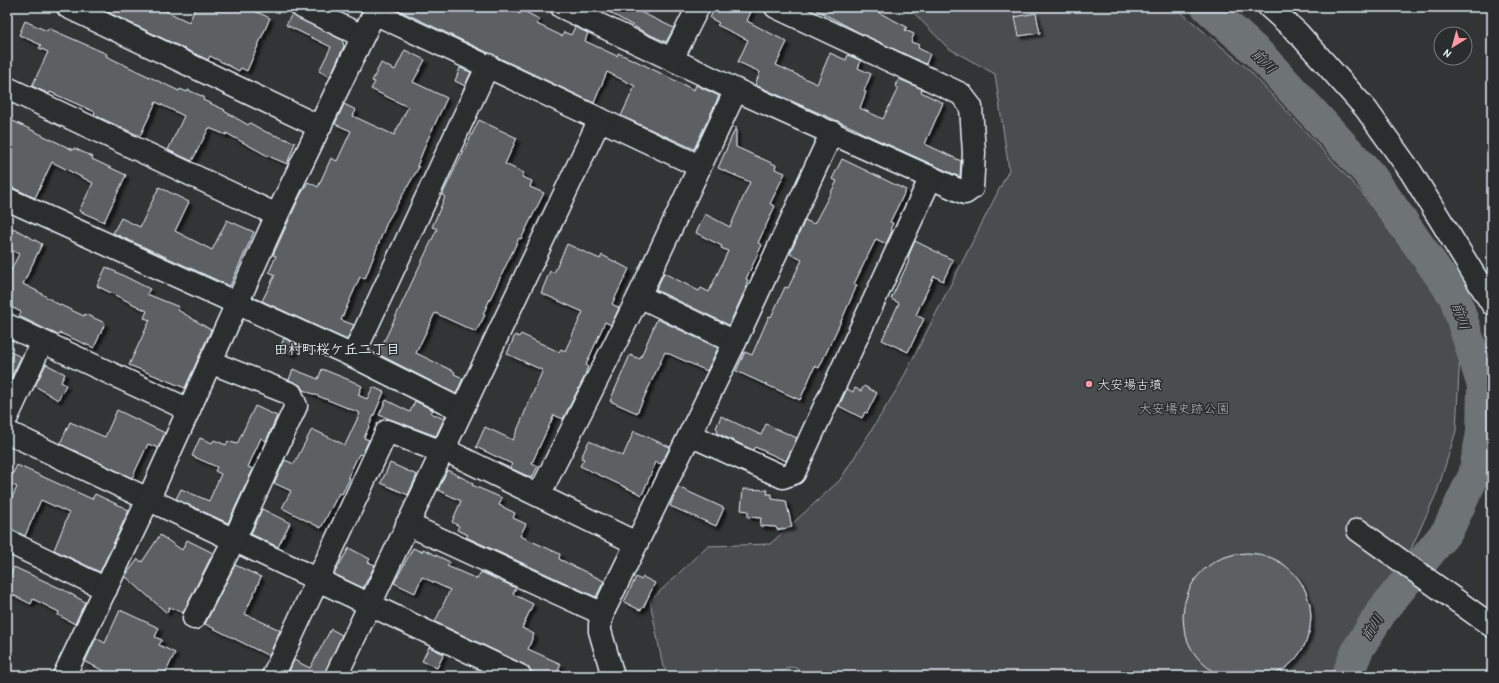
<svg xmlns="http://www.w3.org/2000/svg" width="1499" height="683" viewBox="0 0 1499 683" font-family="'Patrick Hand','Klee One',sans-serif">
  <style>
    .green { fill: #494d4f; stroke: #989fa4 }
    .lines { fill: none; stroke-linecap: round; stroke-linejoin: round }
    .river { stroke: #6e7376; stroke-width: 32 }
    .building { fill: #5c6063; stroke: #e8f1f8; filter: url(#shadow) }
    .minor-casing { stroke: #e8f1f8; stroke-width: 25 }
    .minor { stroke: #2a2d2e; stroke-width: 22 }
    .poi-dot { fill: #ff9aa2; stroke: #2a2d2e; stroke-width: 1.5 }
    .labels { text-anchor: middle; stroke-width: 3; stroke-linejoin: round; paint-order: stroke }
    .poi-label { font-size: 13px; fill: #e8f1f8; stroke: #2a2d2e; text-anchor: start }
    .park-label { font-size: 13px; fill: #b0b8bd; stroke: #2a2d2e }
    .water-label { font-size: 14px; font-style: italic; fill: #b1b8be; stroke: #2a2d2e }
    .neighbourhood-label { font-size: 14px; font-weight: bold; fill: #e8f1f8; stroke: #2a2d2e }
  </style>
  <defs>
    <filter id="shadow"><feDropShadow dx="3.5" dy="3.5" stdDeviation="1" flood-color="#0009"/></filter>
  </defs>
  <rect width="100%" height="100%" fill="#323536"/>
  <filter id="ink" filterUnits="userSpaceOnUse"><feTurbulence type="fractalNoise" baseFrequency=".025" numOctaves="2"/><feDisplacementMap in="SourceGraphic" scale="8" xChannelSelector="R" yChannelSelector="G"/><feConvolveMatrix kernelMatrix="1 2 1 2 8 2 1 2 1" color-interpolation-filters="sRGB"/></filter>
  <g filter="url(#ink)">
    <polygon class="green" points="908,7 1175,7 1249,70 1362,193 1442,304 1460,352 1456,431 1437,492 1389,597 1361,676 807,676 796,668 788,667 779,676 673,676 663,667 650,601 707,546 770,544 840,480 899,386 1009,170 995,74 948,48"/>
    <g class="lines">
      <polyline class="river" points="1207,7 1260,55 1370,175 1455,297 1483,386 1482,433 1474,475 1448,530 1382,611 1358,649 1347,676"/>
    </g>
    <g class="building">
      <polygon points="97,7 157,7 189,22 196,7 246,7 270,18 247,71 241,68 239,71 210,56 208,60"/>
      <polygon points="392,7 505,7 520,14 522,10 539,19 537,24 562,36 564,32 571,35 575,27 588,33 585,41 617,56 618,53 638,62 694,90 696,85 719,96 694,149 621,116 635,86 607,72 594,103"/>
      <polygon points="600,7 630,7 674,28 666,42 644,32"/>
      <polygon points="715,7 753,7 747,21 787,42 776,65 817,84 830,53 846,60 848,55 861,61 858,68 871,74 864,91 866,92 860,108 883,119 898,88 895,86 899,79 922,89 921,92 943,103 925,144 961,161 960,177 858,131 858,130 755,85 760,72 738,62 748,40 717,25 719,23 710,18"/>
      <polygon points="811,7 868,7 907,27 905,30 914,34 911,42 919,45 918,48 930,54 926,64 858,32"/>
      <polygon points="1036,13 1040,33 1019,36 1015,17"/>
      <polygon points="292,14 342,40 344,46 330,77 319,71 331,47 286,25"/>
      <polygon points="25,21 47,31 48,28 107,54 106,56 179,91 180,89 187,92 188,90 204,97 203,100 225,110 224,111 248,125 250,123 266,132 291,141 295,143 287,164 266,155 226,133 226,135 209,128 192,161 168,150 184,116 156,102 140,136 94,115 95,112 50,92 49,94 32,86 48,52 39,48 41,45 19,35"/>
      <polygon points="405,50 425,60 413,82 447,98 427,141 417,166 419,167 387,222 365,279 360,277 341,320 354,325 347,340 262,301 275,275 269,272 276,256 273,255 300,196 308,182 318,187 331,158 337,161 351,131 335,124 344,104 356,110 353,116 394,135 408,107 371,89 375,82 372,81 381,63 395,70"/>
      <polygon points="460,68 471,72 465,86 455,81"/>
      <polygon points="7,118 73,150 74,148 93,157 92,159 126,175 104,222 79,211 93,183 52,162 35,198 7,185"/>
      <polygon points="479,120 517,138 505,164 524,173 522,177 532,181 530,187 544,193 521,239 519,238 483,314 485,315 476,332 435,313 416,353 455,372 454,374 463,378 456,394 378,354 437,229 432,227 445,197 442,195"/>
      <polygon points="736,127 736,147 776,165 775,169 785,173 770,204 775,206 758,243 762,245 746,279 748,280 746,284 748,284 729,325 656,290 664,273 699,291 701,288 709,292 728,251 721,248 722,246 696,233 705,214 730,227 750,182 718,168"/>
      <polygon points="842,159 906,190 890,222 893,223 890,230 892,231 886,244 876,239 854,284 857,285 843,317 819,368 815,366 800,400 736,371 745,352 752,355 769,316 771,317 785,287 788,288 802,260 790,254 805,220 814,224 837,181 832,179"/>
      <polygon points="159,187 189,202 175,231 212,250 227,220 254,232 230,286 113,233 121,218 140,227"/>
      <polygon points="13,228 42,244 23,284 39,292 56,303 84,316 85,314 105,323 94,348 60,333 58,335 45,329 19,316 21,312 7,305 7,278 19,254 7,248 7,242"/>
      <polygon points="915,241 953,260 943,281 934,276 916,315 924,319 908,352 882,340 899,303 891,299 908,263 909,257 908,257"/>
      <polygon points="567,244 600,259 602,255 629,269 612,304 619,308 611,325 605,322 586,365 588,366 584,378 563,419 554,415 532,463 538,466 532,478 510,468 512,464 476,447 485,427 513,440 542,372 542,370 507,354 515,335 519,337 521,334 559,352 561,349 565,351 583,312 541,293 550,271 554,273"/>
      <polygon points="106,267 150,289 147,294 179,307 178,310 211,330 185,388 129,365 150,320 144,318 147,311 97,286"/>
      <polygon points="657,319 718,348 707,371 665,352 637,413 610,401 630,355 640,359"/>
      <polygon points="284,338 297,345 293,354 280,348"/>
      <polygon points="7,350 21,357 11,378 7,376"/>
      <polygon points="46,364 65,374 61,382 66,385 58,400 35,386"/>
      <polygon points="293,369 318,379 322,369 352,381 362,386 358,395 367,399 373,387 384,392 364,438 369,440 362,455 359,454 348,477 350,478 342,494 339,493 321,528 282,508 291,491 274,483 285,460 294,464 312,429 345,445 360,413 303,390 300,385 289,380"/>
      <polygon points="864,386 877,393 867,413 865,412 862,418 839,406 847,389 853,392 855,388 861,391"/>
      <polygon points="386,400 410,412 415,401 433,410 431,413 444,419 436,436 379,415"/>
      <polygon points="255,406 277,416 266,441 261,438 248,467 253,469 228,523 176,499 181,489 209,501 221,474 215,471 217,467 192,456 200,438 212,443 214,440 226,445 228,441 237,444"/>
      <polygon points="117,410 165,433 158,448 148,444 132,478 60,444 70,422 105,437"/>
      <polygon points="721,416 761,435 766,424 797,438 786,461 755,447 753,450 717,433 718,430 716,428"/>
      <polygon points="634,431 670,447 661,464 656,462 642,495 580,466 584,459 581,458 589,441 623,456"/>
      <polygon points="390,463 417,475 408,495 381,483"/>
      <polygon points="17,465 92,499 95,494 129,510 100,572 54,550 69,513 41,500 25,536 7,527 7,508 17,487 8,483"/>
      <polygon points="447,470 473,483 472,485 502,498 499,505 515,513 513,518 526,524 520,536 560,554 559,559 604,581 596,597 466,537 468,535 457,530 459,526 452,522 461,501 438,490"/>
      <polygon points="678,487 724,508 716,526 670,506"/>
      <polygon points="743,489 768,490 767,494 772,494 772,499 786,501 792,527 777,530 776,527 760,526 761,518 748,517 748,511 741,510"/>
      <polygon points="262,509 290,523 278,547 251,534"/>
      <polygon points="160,535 182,550 187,540 213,553 183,613 169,607 167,613 125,576 138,559 142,562"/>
      <polygon points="349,548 370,559 368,562 375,565 363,588 334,574"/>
      <polygon points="413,548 422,552 423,549 450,562 447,566 477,579 481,572 516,588 513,594 533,604 522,628 534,634 528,649 561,664 556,676 541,676 531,672 525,665 435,622 450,590 422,577 415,593 394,583"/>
      <circle cx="1247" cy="617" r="64"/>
      <polygon points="235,565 261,577 245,614 280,630 269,656 205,624"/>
      <polygon points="14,567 64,590 85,602 75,624 58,615 59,612 33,599 31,604 7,592 7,582"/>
      <polygon points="636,577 641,580 643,577 655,583 643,608 640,610 624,602"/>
      <polygon points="120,610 159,628 155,637 162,640 159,645 175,653 164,676 115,676 85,662 96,638 105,643"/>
      <polygon points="331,629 342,635 324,676 287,676 294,660 310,668"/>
      <polygon points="429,647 444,654 437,668 422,661"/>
    </g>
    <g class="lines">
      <g class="minor-casing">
        <g id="minor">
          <polyline points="68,7 320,127"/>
          <polyline points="302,7 362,36"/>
          <polyline points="562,7 736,90 965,193 972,188 974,153 971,107 961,94 776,7"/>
          <polyline points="1269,7 1298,33 1366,109 1411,172 1492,304"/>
          <polyline points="374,13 699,166"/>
          <polyline points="672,59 698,7"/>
          <polyline points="7,88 277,215"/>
          <polyline points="7,199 353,356 461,410"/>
          <polyline points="639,296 735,342"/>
          <polyline points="7,325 189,410"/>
          <polyline points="353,356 488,65"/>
          <polyline points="7,417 42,342"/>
          <polyline points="7,432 520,676"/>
          <polyline points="690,435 783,477 794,473 931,177"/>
          <polyline points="443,449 636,543"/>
          <polyline points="539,495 639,296 736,90"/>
          <polyline points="407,524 603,614"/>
          <polyline points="1358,530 1492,626"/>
          <polyline points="7,541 106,589"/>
          <polyline points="194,618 234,540 296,406 291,394 210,362"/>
          <polyline points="64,676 148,500 277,215 377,7"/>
          <polyline points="273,676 387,431 442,452"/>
          <polyline points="336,676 600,119"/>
          <polyline points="613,676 600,631 600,624 603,612 735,342 832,132"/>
        </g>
      </g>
      <use href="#minor" class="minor"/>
    </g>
  </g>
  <circle class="poi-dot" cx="1089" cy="384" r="4"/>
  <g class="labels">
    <g class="poi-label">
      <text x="1097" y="389">大安場古墳</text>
    </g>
    <g class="park-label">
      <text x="1184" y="413">大安場史跡公園</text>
    </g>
    <g class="water-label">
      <text transform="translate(1264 61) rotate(46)" y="5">前川</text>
      <text transform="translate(1461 316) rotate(72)" y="5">前川</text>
      <text transform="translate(1372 627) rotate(-57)" y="5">前川</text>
    </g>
    <g class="neighbourhood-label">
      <text x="337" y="354">田村町桜ケ丘二丁目</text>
    </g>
  </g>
  <rect width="1499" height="683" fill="none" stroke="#2a2d2e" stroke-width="24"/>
  <rect x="12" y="12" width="1475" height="659" fill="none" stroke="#e8f1f8" stroke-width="1.5" filter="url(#ink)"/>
  <g transform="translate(1453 46) rotate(217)"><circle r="19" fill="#2a2d2e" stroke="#767b7f"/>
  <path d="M0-3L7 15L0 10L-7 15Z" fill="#ff9aa2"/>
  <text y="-6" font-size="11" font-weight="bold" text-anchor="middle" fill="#e8f1f8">N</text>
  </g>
</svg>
